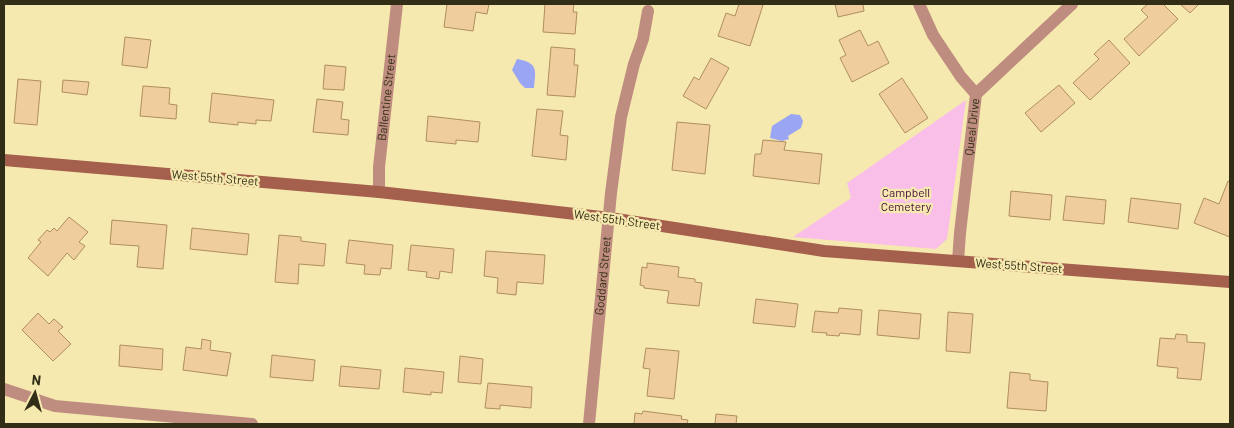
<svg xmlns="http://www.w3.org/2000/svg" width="1234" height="428" viewBox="0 0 1234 428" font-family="Barlow,sans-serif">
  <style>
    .green { fill: #f9bfe9 }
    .water { fill: #9aa6f3 }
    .building { fill: #f0cd9c; stroke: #af8e5f }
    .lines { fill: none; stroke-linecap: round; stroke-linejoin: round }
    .street { stroke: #be8d7f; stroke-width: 12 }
    .secondary { stroke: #a5604d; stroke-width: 12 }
    .labels { text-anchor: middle; stroke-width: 4.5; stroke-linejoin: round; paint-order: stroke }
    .street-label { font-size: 12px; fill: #322d16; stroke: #f6e9af }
    .park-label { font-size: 12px; fill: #470f3d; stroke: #f6e9af }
  </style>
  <rect width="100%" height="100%" fill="#f6e9af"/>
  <polygon class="green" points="966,100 947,239 936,249 793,237 851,198 847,183"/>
  <g class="water">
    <path d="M517,59C538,63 536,69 534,88H525L520,83L512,70Z"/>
    <polygon points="791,114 800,115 803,121 801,128 788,136 789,139 782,141 770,138 772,126"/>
  </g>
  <g class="building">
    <polygon points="447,4 489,4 487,14 476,12 473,31 444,27"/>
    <polygon points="545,4 574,4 573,12 577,12 575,34 543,32"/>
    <polygon points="739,4 759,4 763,5 750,46 718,36 726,13 735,16"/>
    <polygon points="835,4 863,4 864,11 838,17"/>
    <polygon points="1148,4 1163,4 1178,19 1139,56 1124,39 1148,17 1141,10"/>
    <polygon points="1180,4 1199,4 1190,13"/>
    <polygon points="860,30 868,46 878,41 889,63 852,82 840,58 846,55 839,40"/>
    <polygon points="125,37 151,40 147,68 122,65"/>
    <polygon points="1109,40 1130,63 1090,100 1073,83 1099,59 1094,54"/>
    <polygon points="551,47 575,49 574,65 578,65 575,97 547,95"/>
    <polygon points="711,58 729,68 706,109 683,96 694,77 699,80"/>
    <polygon points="325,65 346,67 344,90 323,89"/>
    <polygon points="902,78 928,118 905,133 879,94"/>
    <polygon points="18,79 41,81 37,125 14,123"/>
    <polygon points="63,80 89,82 87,95 62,92"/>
    <polygon points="1059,85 1075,103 1041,132 1025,113"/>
    <polygon points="143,86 170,88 169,104 177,105 176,119 140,116"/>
    <polygon points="212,93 274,100 271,121 256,120 256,124 238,122 238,125 209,122"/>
    <polygon points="317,99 343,102 341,119 349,120 348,135 313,132"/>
    <polygon points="537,109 563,111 560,135 568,136 566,160 532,156"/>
    <polygon points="428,116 480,122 478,142 456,140 456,144 426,141"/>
    <polygon points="677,122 710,125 705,174 672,170"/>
    <polygon points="763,140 786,142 784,150 822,154 819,184 753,176 755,154 761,154"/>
    <polygon points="1228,181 1230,182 1230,237 1194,223 1204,198 1219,204"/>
    <polygon points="1011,191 1052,195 1050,220 1009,216"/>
    <polygon points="1066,196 1106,200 1104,224 1063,220"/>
    <polygon points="1131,198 1181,204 1178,229 1128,222"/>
    <polygon points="69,217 88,232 79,242 85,246 74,260 67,253 48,276 28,258 41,242 38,240 47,230 50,232 54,228 57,231"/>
    <polygon points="112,220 167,225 163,269 137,267 139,246 110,244"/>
    <polygon points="192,228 249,234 247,255 190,249"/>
    <polygon points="279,235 301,237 301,241 326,244 324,266 299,264 298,284 275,282"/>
    <polygon points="349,240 393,245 391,269 381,268 380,275 364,274 365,265 346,263"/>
    <polygon points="411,245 454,249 452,273 440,271 439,279 426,277 427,272 408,270"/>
    <polygon points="486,251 545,255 543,284 517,282 516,295 497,293 498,278 484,276"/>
    <polygon points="647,263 679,267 678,277 695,279 695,282 702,283 699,306 667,303 669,291 644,288 644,286 640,285 642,267 647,268"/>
    <polygon points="756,299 798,304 795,327 753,323"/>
    <polygon points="839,308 862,310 860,335 840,333 839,336 826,335 827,333 812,332 815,311 838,313"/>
    <polygon points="879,310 921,314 919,339 877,335"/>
    <polygon points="948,312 973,314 970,353 946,351"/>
    <polygon points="38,313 49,324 54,319 63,327 58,331 71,344 53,361 22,330"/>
    <polygon points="1176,334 1187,335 1187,342 1205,343 1201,380 1177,378 1178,368 1157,366 1160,338 1175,339"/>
    <polygon points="202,339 211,341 210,350 231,353 227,376 183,370 186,347 201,349"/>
    <polygon points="120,345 163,349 162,370 119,366"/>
    <polygon points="646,348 679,351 674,399 647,396 650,369 643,368"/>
    <polygon points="272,355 315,360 313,381 270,377"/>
    <polygon points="460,356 483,359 481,384 458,382"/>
    <polygon points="341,366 381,370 379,389 339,386"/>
    <polygon points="405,368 444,372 442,393 431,392 431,395 403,392"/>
    <polygon points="1010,372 1030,374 1030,380 1048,382 1046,411 1007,408"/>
    <polygon points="488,383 532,387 531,408 500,405 500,409 485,408"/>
    <polygon points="643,411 682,416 681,419 688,420 687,424 634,424 635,413 642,414"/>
    <polygon points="716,414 737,416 736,424 715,424"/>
  </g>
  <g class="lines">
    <g class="street">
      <polyline points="919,4 933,35 961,77 976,94"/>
      <path id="s1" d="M379,192V167L397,4"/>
      <path id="s2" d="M958,261L960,233L976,94L1072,4"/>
      <polyline points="4,389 55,406 252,424"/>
      <path id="s3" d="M589,424L611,193L621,117L634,64L643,39L648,11"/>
    </g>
    <polyline class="secondary" points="4,160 379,192 488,204 610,218 824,251 1230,282"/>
  </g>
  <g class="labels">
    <g class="street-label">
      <text dy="4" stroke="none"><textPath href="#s1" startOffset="95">Ballentine Street</textPath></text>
      <text dy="4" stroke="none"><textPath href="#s2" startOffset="135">Queal Drive</textPath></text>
      <text transform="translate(215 178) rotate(5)" y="4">West 55th Street</text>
      <text transform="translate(617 220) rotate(8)" y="4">West 55th Street</text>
      <text transform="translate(1019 266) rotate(4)" y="4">West 55th Street</text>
      <text dy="4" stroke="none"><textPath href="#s3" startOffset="149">Goddard Street</textPath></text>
    </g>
    <g class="park-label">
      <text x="906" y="197">Campbell<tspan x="906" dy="14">Cemetery</tspan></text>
    </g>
  </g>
  <rect width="1234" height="428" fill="none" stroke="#322d16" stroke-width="10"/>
  <g transform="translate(35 393) rotate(6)" stroke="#f6e9af" stroke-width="4" paint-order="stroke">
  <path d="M0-4L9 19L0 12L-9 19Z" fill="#322d16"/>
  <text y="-8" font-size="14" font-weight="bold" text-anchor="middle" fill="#322d16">N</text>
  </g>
</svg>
